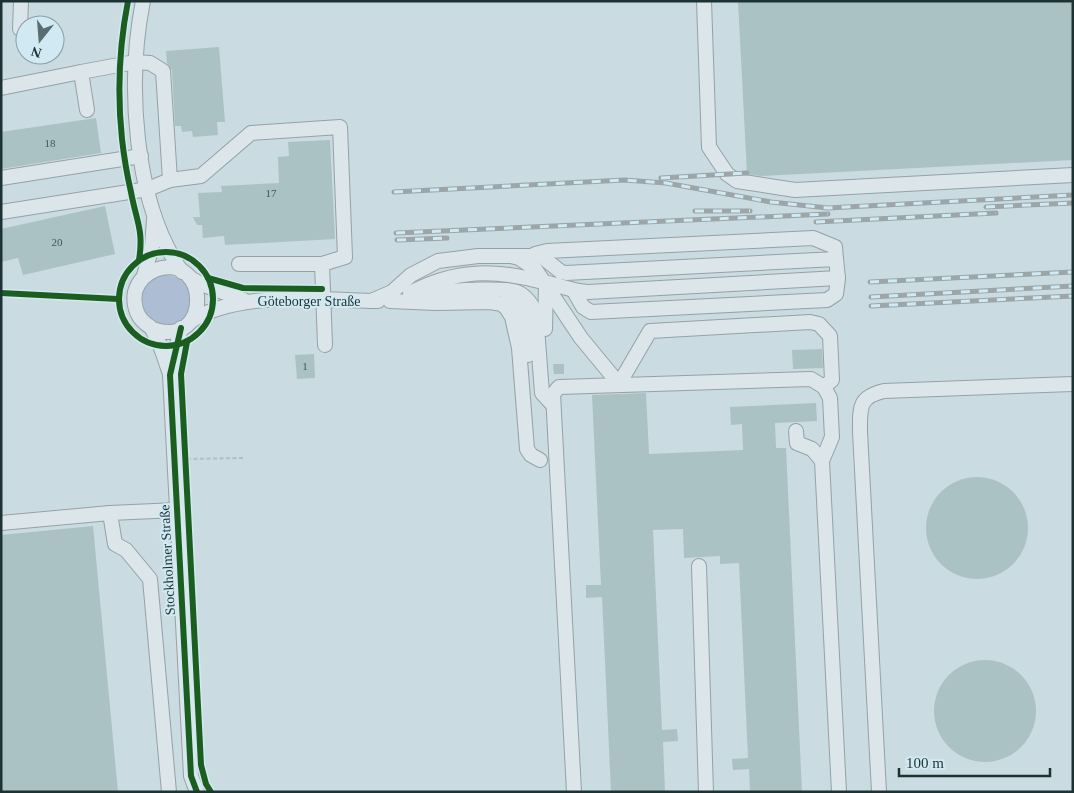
<svg xmlns="http://www.w3.org/2000/svg" width="1074" height="793" viewBox="0 0 1074 793" font-family="Georgia,serif">
  <style>
    .green { fill: #adbdd3 }
    .building { fill: #abc2c4 }
    .lines { fill: none; stroke-linecap: round; stroke-linejoin: round }
    .minor-casing { stroke: #94a2a6; stroke-width: 16 }
    .path { stroke: #b3bec2; stroke-width: 2; stroke-dasharray: 4 2.5; stroke-linecap: butt }
    .minor { stroke: #dbe5ea; stroke-width: 14 }
    .rail-casing { stroke: #9ca5a8; stroke-width: 5 }
    .rail { stroke: #d0e9f2; stroke-width: 3; stroke-dasharray: 9; stroke-linecap: butt }
    .cycleway-casing { stroke: #d0e9f2; stroke-width: 9 }
    .cycleway { stroke: #1b5e20; stroke-width: 6 }
    .labels { text-anchor: middle; stroke-width: 4; stroke-linejoin: round; paint-order: stroke }
    .number-label { font-size: 11px; fill: #405657 }
    .street-label { font-size: 14px; fill: #1d3233; stroke: #d0e9f2 }
  </style>
  <rect width="100%" height="100%" fill="#cadbe1"/>
  <circle class="green" cx="166" cy="300" r="25"/>
  <g class="building">
    <polygon points="738,1 1073,1 1073,160 761,176 747,174"/>
    <polygon points="219,47 225,122 217,122 218,135 193,137 192,131 182,132 181,126 175,126 172,70 167,63 166,51"/>
    <polygon points="96,118 101,153 1,169 1,132"/>
    <polygon points="330,140 335,239 225,245 224,236 203,238 202,225 197,225 193,217 200,217 198,193 222,192 221,186 279,183 278,157 289,156 288,142"/>
    <polygon points="105,206 115,254 23,275 18,258 1,262 1,229"/>
    <polygon points="822,349 823,368 793,369 792,350"/>
    <polygon points="314,354 315,378 297,379 295,355"/>
    <polygon points="553,364 564,364 564,374 554,374"/>
    <polygon points="646,393 649,454 743,450 742,424 731,425 730,407 816,403 817,421 775,423 776,448 786,448 802,792 750,792 749,769 733,770 732,759 748,758 739,563 720,564 720,556 684,558 683,529 653,530 662,730 677,729 678,741 663,742 665,792 611,792 602,597 586,598 586,585 601,585 592,395"/>
    <circle cx="977" cy="528" r="51"/>
    <polygon points="93,526 118,792 1,792 1,535"/>
    <circle cx="985" cy="711" r="51"/>
  </g>
  <g class="lines">
    <g class="minor-casing">
      <g id="minor">
        <path d="M143,1C127,82 133,202 182,272"/>
        <polyline points="704,1 709,147 727,174 737,181 795,190 1073,175"/>
        <polyline points="20,29 21,1"/>
        <polyline points="1,88 81,72"/>
        <polyline points="1,178 141,156"/>
        <polyline points="170,180 201,176 251,133 340,127 345,257 322,264 325,345"/>
        <polyline points="1,212 148,189 170,180 163,71 150,63 135,62 81,72 87,110"/>
        <polyline points="535,254 547,251 813,238 835,247 836,259"/>
        <polyline points="239,264 322,264"/>
        <polyline points="144,276 152,246 154,220"/>
        <polyline points="190,278 201,284 244,300"/>
        <polyline points="574,291 583,307 591,312 827,300 836,294 838,278"/>
        <path d="M410,293C455,269 495,269 543,282C559,285 572,291 588,292L838,278L836,259L566,273L561,272L541,256H511"/>
        <path d="M416,293C435,292 503,286 517,292C526,296 533,305 536,315L542,393L553,405"/>
        <path d="M507,294C528,305 527,335 528,355"/>
        <polyline points="371,301 392,292 411,275 438,261 478,256 511,256 519,258 535,269 581,338 619,384 650,331 810,322 819,324 830,336 832,380 824,387"/>
        <polyline points="390,301 436,303 490,302 502,304 507,309 512,317 519,348 527,449 531,455 540,460"/>
        <path d="M191,321C239,290 322,300 378,301"/>
        <polyline points="181,328 170,375 191,776 197,792"/>
        <path d="M153,329C213,350 210,250 155,270C145,274 138,282 135,292C133,303 136,316 145,323C148,326 152,327 153,331C161,344 165,360 170,374"/>
        <polyline points="545,329 546,285"/>
        <polyline points="796,431 797,443 812,449 822,461"/>
        <polyline points="1,523 110,513"/>
        <polyline points="699,566 706,792"/>
        <polyline points="169,792 150,579 126,550 115,544 110,513 177,510"/>
        <polyline points="574,792 553,394 559,387 811,379 824,387 830,398 832,437 822,461 839,792"/>
        <path d="M879,792L860,432C860,408 858,397 884,391L1073,384"/>
      </g>
    </g>
    <polyline class="path" points="187,459 243,458"/>
    <use href="#minor" class="minor"/>
    <g class="rail-casing">
      <g id="rail">
        <polyline points="661,178 747,173"/>
        <polyline points="394,192 624,180 666,183 771,202 828,208 1073,195"/>
        <polyline points="986,207 1073,203"/>
        <polyline points="695,211 750,211"/>
        <polyline points="816,222 996,213"/>
        <polyline points="396,233 828,214"/>
        <polyline points="397,240 447,238"/>
        <polyline points="870,282 1073,272"/>
        <polyline points="871,297 1073,286"/>
        <polyline points="871,306 1073,296"/>
      </g>
    </g>
    <use href="#rail" class="rail"/>
    <g class="cycleway-casing">
      <g id="cycleway">
        <path d="M128,1C119,47 117,92 122,139C124,157 127,175 131,192C136,220 144,230 139,260"/>
        <circle cx="166" cy="299" r="47"/>
        <polyline points="208,278 243,288 322,289"/>
        <polyline points="1,293 118,299"/>
        <polyline points="181,328 170,375 191,776 197,792"/>
        <polyline points="187,342 181,374 201,765 206,784 211,792"/>
      </g>
    </g>
    <use href="#cycleway" class="cycleway"/>
  </g>
  <g class="labels">
    <g class="number-label">
      <text x="50" y="147">18</text>
      <text x="271" y="197">17</text>
      <text x="57" y="246">20</text>
      <text x="305" y="370">1</text>
    </g>
    <g class="street-label">
      <text x="309" y="306">Göteborger Straße</text>
      <text transform="translate(167 560) rotate(-93)" y="5">Stockholmer Straße</text>
    </g>
  </g>
  <rect width="1074" height="793" fill="none" stroke="#1d3233" stroke-width="5"/>
  <g transform="translate(40 40) rotate(197)"><circle r="24" fill="#d0e9f2" stroke="#88a0a6"/>
  <path d="M0-4L9 19L0 12L-9 19Z" fill="#5a6d70"/>
  <text y="-8" font-size="14" font-weight="bold" text-anchor="middle" fill="#1d3233">N</text>
  </g>
  <path d="M899 768v8h151v-8" fill="none" stroke="#1d3233" stroke-width="2.5"/>
  <text x="906" y="768" font-size="15" fill="#1d3233" stroke="#d0e9f2" stroke-width="4" paint-order="stroke">100 m</text>
</svg>
